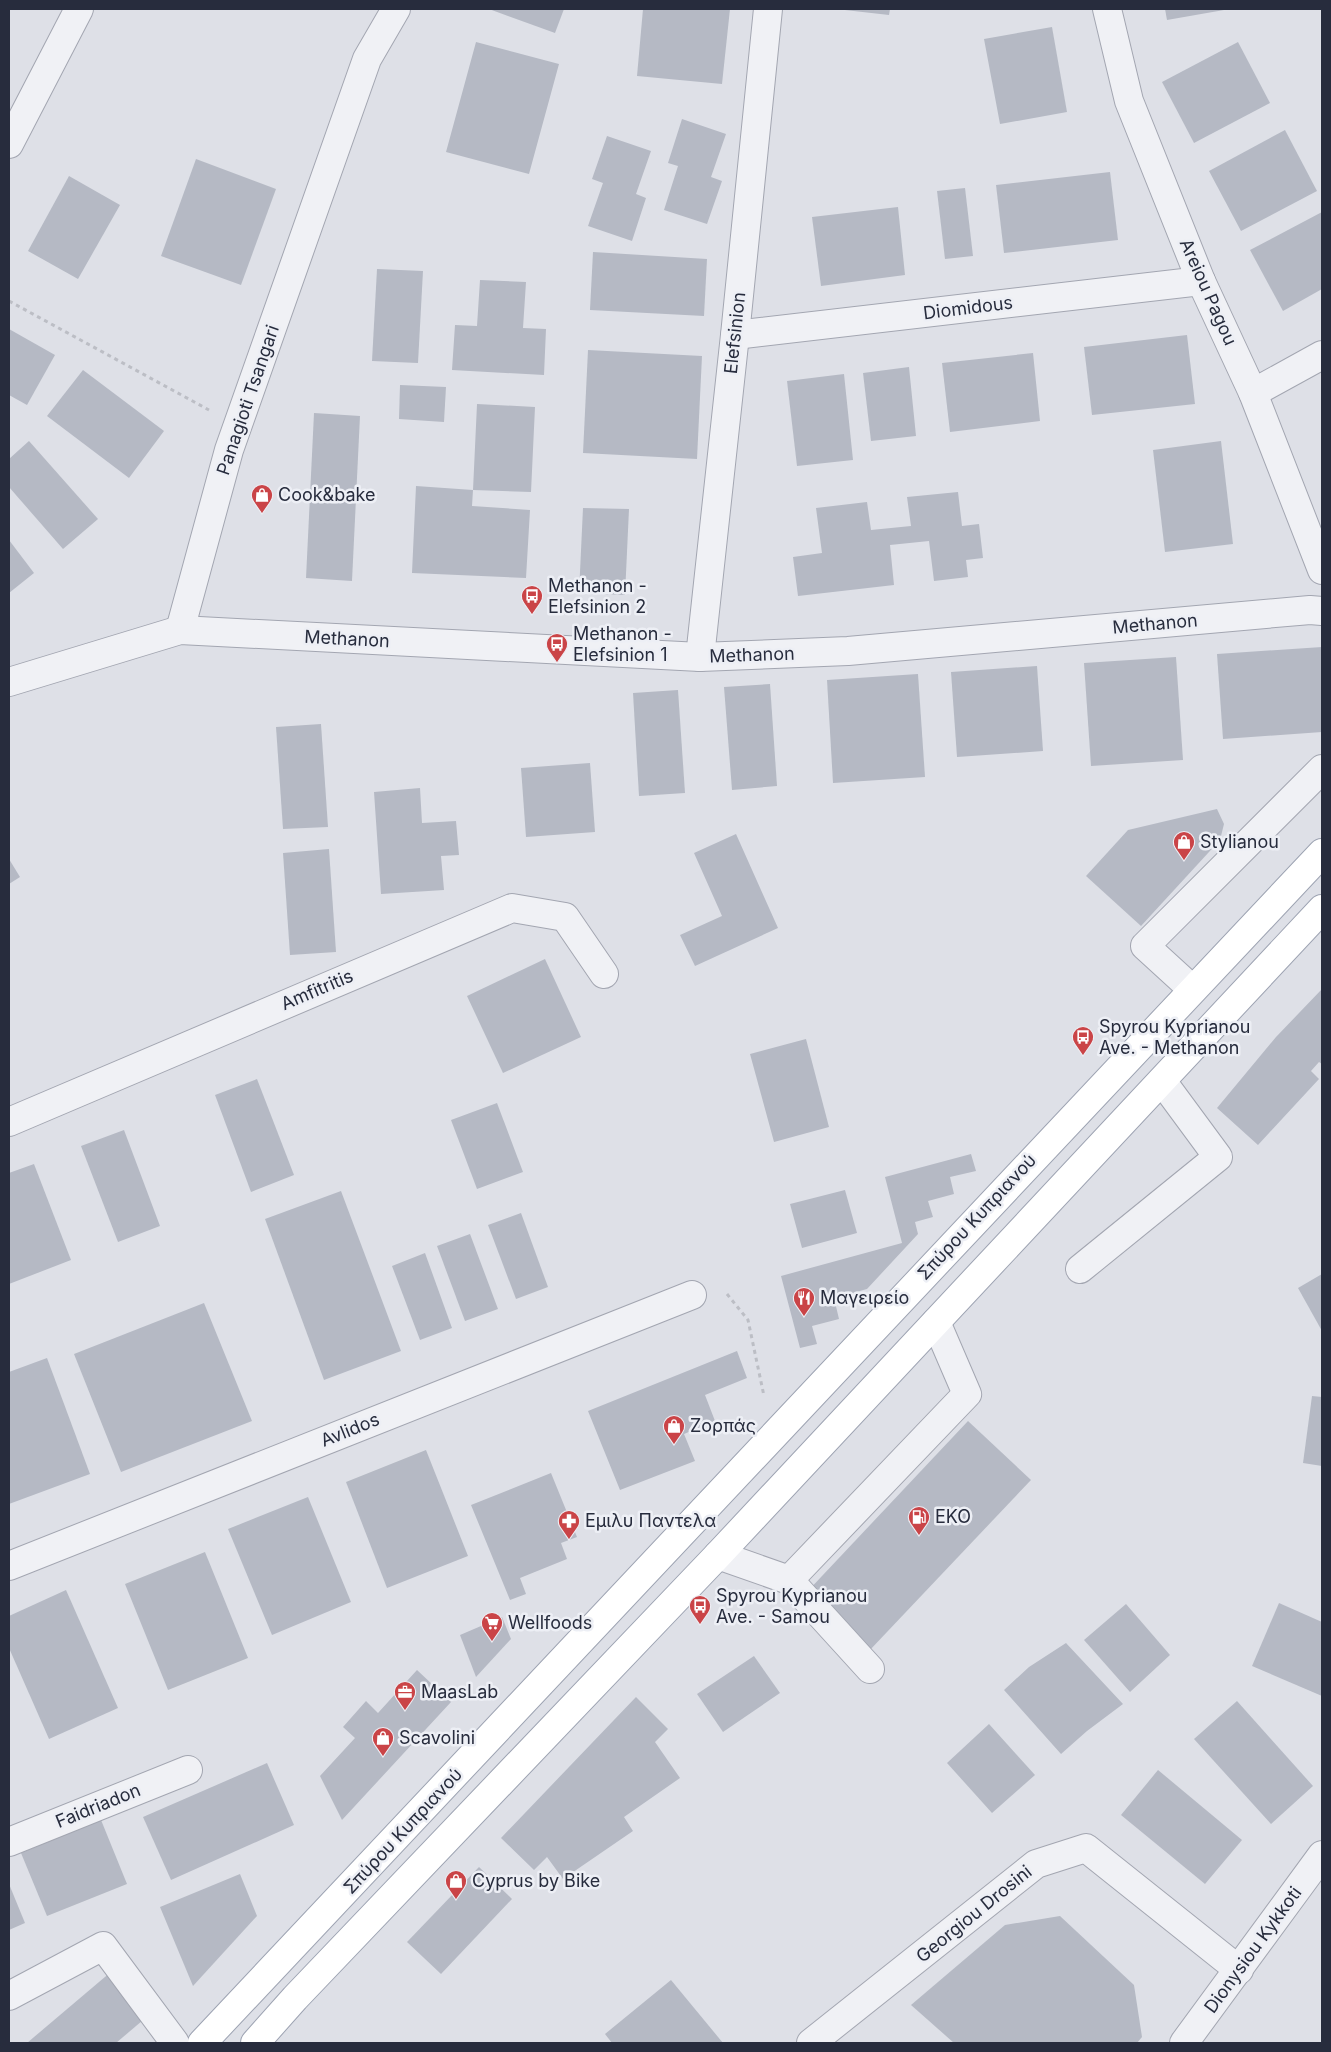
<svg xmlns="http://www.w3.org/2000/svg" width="1331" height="2052" viewBox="0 0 1331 2052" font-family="Inter,sans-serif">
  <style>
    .building { fill: #b5b9c4 }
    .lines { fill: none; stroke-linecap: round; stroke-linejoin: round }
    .minor-casing { stroke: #a3a6b1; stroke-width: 30 }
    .major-casing { stroke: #9da3b2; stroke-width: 30 }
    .path { stroke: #bcbec5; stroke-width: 3; stroke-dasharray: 4 4; stroke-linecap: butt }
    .minor { stroke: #f0f1f5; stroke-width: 28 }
    .major { stroke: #fff; stroke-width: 28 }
    .labels { text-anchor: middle; stroke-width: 5; stroke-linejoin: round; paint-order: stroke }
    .street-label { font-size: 18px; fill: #272c3d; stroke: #edeff5 }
    .poi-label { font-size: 18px; fill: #272c3d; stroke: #edeff5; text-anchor: start }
  </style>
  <rect width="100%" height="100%" fill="#dee0e7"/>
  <g class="building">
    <polygon points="489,9 564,9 555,33"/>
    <polygon points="643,9 730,9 722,84 637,76"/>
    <polygon points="836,9 890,9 889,15"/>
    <polygon points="1165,9 1224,9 1224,10 1167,20"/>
    <polygon points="1052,27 1067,112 1000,124 984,39"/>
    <polygon points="476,42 559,64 529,174 446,152"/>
    <polygon points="1238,42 1270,103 1194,143 1162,82"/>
    <polygon points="682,119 726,134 711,177 722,181 707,224 664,210 678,166 668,163"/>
    <polygon points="1285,130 1317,191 1241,231 1209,171"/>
    <polygon points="607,136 651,151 636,194 646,198 632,241 588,226 603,183 592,179"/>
    <polygon points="196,159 276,189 241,285 161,256"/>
    <polygon points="1110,172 1118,240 1004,253 996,185"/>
    <polygon points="69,176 120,205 78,279 28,251"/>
    <polygon points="965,188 973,256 945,259 937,191"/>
    <polygon points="898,207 905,275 821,286 812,217"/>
    <polygon points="1322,212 1322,289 1283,311 1250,250"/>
    <polygon points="593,252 707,259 704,316 590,310"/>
    <polygon points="377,269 423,271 418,363 372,361"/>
    <polygon points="480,280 526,282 523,328 546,329 544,375 452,370 455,325 477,326"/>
    <polygon points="9,329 55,355 27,405 9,395"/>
    <polygon points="1187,335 1195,404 1092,415 1084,347"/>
    <polygon points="588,350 702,356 697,459 583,453"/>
    <polygon points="1033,353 1040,421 950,432 942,363"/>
    <polygon points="909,367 916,436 871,441 863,373"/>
    <polygon points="83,370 164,431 129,478 47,416"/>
    <polygon points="844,374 853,460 797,466 787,381"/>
    <polygon points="400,385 446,387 444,422 399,419"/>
    <polygon points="477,404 535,407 531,492 473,490 472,506 530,510 526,578 412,573 416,486 473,490"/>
    <polygon points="314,413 360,416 352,581 306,578"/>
    <polygon points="29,441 98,519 63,549 9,487 9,459"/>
    <polygon points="1221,441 1233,544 1165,552 1153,450"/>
    <polygon points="958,492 962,526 979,524 983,558 966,560 968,577 934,581 929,541 890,545 894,585 798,596 793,557 822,553 816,508 867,502 871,530 911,526 907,497"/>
    <polygon points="583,508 629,509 625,595 579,593"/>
    <polygon points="9,540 34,573 9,593"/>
    <polygon points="1322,647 1322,732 1223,739 1217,654"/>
    <polygon points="1176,657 1183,760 1091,766 1084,663"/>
    <polygon points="1037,666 1043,751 957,757 951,672"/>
    <polygon points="918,674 925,777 833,783 827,680"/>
    <polygon points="770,684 777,786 732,790 724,687"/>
    <polygon points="678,690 685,793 639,796 633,693"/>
    <polygon points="321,724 328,827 283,829 276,727"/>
    <polygon points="590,763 595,832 526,837 521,768"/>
    <polygon points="420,788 422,823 456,821 459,855 441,856 444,890 381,894 374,792"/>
    <polygon points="1217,809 1224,824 1220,840 1141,926 1086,876 1128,830"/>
    <polygon points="736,834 778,928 695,966 680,935 722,916 694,853"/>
    <polygon points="329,849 336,952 290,955 283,853"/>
    <polygon points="9,859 20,877 9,884"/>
    <polygon points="545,959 581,1037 503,1073 467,996"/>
    <polygon points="1322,989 1322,1064 1319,1062 1311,1071 1319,1079 1258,1145 1217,1108 1276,1037"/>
    <polygon points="806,1039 829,1127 774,1142 750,1054"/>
    <polygon points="257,1079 294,1175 251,1192 215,1095"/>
    <polygon points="497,1103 523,1172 477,1189 451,1120"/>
    <polygon points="124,1130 160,1226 118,1242 81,1146"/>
    <polygon points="971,1154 976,1171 950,1177 954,1194 928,1201 933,1217 915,1222 918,1234 867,1289 834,1298 839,1319 812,1326 817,1344 800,1348 781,1276 902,1243 885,1177"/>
    <polygon points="34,1164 71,1260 9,1284 9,1173"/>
    <polygon points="845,1190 857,1233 802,1248 790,1204"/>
    <polygon points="341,1191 401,1351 324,1380 265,1219"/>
    <polygon points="521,1213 548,1287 516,1299 488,1225"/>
    <polygon points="470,1234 498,1309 465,1321 437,1246"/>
    <polygon points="425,1253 452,1328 420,1340 392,1266"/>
    <polygon points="1322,1274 1322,1331 1298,1288"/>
    <polygon points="204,1303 252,1421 121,1472 74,1354"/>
    <polygon points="737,1351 747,1378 705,1395 715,1421 684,1434 695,1461 620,1490 588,1411"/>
    <polygon points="47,1358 90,1474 9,1504 9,1372"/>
    <polygon points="1312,1396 1322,1397 1322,1466 1303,1463"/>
    <polygon points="968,1421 1031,1480 869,1651 806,1593"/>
    <polygon points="426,1450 468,1556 387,1588 346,1482"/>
    <polygon points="551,1473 577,1537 561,1543 567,1559 520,1578 526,1594 510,1600 471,1505"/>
    <polygon points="308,1497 351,1602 272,1635 228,1529"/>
    <polygon points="205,1552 248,1658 168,1690 125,1584"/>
    <polygon points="66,1590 118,1708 49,1739 9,1648 9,1616"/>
    <polygon points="1279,1603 1322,1622 1322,1696 1252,1666"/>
    <polygon points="1126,1604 1170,1655 1130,1692 1084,1640"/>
    <polygon points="502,1617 511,1639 476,1677 460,1635"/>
    <polygon points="1066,1643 1123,1704 1087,1731 1061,1754 1004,1690 1029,1667"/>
    <polygon points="754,1656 780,1693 723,1732 697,1694"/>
    <polygon points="417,1670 451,1702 342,1820 320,1776 355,1738 343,1727 366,1701 378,1713"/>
    <polygon points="636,1697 668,1729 655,1742 680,1778 624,1817 633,1831 563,1879 547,1857 534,1870 501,1838"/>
    <polygon points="1237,1701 1313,1786 1271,1824 1194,1739"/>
    <polygon points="989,1724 1035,1775 992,1813 947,1763"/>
    <polygon points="267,1763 294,1825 171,1880 143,1817"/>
    <polygon points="1158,1770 1242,1840 1205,1884 1121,1815"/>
    <polygon points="101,1820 127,1884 47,1916 21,1853"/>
    <polygon points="479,1867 512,1899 441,1974 407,1942"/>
    <polygon points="240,1874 257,1916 193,1986 160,1907"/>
    <polygon points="9,1884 25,1923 9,1930"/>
    <polygon points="1060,1916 1134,1985 1142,2037 1137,2043 954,2043 911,2005 1005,1925"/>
    <polygon points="112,1971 149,2015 116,2043 27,2043"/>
    <polygon points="671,1980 723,2043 612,2043 605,2034"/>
  </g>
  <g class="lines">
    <g class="minor-casing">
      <g id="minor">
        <polyline points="1107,9 1129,101 1201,281 1253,393 1322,570"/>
        <polyline points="9,144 79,9"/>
        <polyline points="735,335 1201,281"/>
        <polyline points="1253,393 1322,355"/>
        <polyline points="180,630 229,450 367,59 396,9"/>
        <polyline points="700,657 735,335 768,9"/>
        <polyline points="9,682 180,630 700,657 848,651 1310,610 1322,611"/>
        <polyline points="1192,989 1145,946 1322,769"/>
        <polyline points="9,1122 512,908 565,917 604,974"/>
        <polyline points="1080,1269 1218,1157 1162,1081"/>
        <polyline points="718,1555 789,1580 870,1669"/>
        <polyline points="9,1566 692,1295"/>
        <polyline points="789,1580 967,1394 936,1322"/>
        <polyline points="9,1842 188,1770"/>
        <polyline points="9,1996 103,1946 175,2043"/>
        <polyline points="811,2043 1036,1864 1086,1848 1239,1970"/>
        <polyline points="1184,2043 1322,1855"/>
      </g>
    </g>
    <g class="major-casing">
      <g id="major">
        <polyline points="202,2043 1322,853"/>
        <polyline points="255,2043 295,1998 718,1555 1322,909"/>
      </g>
    </g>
    <g class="path">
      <polyline points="9,301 209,410"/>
      <polyline points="727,1294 748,1320 764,1396"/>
    </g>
    <use href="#minor" class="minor"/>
    <use href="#major" class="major"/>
  </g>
  <defs>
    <g id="shop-pin" transform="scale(1.125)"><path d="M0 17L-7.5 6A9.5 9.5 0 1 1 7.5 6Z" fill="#ca4447" stroke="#edeff5"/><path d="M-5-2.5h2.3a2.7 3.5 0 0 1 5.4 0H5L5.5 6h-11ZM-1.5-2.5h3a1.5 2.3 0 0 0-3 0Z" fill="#fff"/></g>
    <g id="bus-pin" transform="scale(1.125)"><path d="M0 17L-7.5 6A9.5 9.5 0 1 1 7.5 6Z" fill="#ca4447" stroke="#edeff5"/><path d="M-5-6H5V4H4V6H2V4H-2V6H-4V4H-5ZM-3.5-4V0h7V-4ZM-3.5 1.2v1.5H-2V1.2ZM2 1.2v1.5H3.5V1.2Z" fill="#fff"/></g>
    <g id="restaurant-pin" transform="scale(1.125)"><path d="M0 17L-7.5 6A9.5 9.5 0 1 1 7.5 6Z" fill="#ca4447" stroke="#edeff5"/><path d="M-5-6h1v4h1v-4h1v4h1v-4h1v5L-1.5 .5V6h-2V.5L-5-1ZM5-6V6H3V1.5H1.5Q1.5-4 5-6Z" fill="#fff"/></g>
    <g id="fuel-pin" transform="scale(1.125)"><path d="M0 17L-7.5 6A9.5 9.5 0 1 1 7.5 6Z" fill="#ca4447" stroke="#edeff5"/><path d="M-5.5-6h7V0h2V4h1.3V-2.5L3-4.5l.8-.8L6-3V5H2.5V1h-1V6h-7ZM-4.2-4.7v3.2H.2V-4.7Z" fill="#fff"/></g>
    <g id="pharmacy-pin" transform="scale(1.125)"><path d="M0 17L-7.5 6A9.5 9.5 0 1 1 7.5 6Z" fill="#ca4447" stroke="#edeff5"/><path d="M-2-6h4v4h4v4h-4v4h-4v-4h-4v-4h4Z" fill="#fff"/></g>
    <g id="supermarket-pin" transform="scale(1.125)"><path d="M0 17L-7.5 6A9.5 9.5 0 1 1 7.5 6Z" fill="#ca4447" stroke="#edeff5"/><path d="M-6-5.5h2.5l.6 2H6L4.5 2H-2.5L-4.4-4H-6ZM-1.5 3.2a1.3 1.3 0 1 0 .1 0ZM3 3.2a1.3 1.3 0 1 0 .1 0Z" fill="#fff"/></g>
    <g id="office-pin" transform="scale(1.125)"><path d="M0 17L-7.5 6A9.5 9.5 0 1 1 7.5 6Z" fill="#ca4447" stroke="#edeff5"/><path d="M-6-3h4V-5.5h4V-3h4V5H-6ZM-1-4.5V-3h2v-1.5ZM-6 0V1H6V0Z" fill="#fff"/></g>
  </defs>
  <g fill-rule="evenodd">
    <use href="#shop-pin" x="262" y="495"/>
    <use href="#bus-pin" x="532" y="596"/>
    <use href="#bus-pin" x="557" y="644"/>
    <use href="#shop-pin" x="1184" y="842"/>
    <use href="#bus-pin" x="1083" y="1037"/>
    <use href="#restaurant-pin" x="804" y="1298"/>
    <use href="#shop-pin" x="674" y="1426"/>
    <use href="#fuel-pin" x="919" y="1517"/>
    <use href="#pharmacy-pin" x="569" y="1521"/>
    <use href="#bus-pin" x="700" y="1606"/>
    <use href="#supermarket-pin" x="492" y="1623"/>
    <use href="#office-pin" x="405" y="1692"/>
    <use href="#shop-pin" x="383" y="1738"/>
    <use href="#shop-pin" x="456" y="1881"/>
  </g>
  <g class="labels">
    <g class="street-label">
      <text transform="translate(1208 292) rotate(66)" y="6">Areiou Pagou</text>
      <text transform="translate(968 308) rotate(-7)" y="6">Diomidous</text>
      <text transform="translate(735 333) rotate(-84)" y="6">Elefsinion</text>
      <text transform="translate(248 400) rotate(-71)" y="6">Panagioti Tsangari</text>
      <text transform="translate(1155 624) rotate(-5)" y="6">Methanon</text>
      <text transform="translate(347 639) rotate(3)" y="6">Methanon</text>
      <text transform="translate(752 655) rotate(-2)" y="6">Methanon</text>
      <text transform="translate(317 990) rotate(-23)" y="6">Amfitritis</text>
      <text transform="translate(977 1217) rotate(-47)" y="6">Σπύρου Κυπριανού</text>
      <text transform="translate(350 1430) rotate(-22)" y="6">Avlidos</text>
      <text transform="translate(98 1806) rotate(-22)" y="6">Faidriadon</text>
      <text transform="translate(403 1831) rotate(-47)" y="6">Σπύρου Κυπριανού</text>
      <text transform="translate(974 1914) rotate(-39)" y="6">Georgiou Drosini</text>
      <text transform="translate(1253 1950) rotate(-54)" y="6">Dionysiou Kykkoti</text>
    </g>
    <g class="poi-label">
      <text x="278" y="501">Cook&amp;bake</text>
      <text x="548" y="592">Methanon -<tspan x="548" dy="21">Elefsinion 2</tspan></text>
      <text x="573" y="640">Methanon -<tspan x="573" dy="21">Elefsinion 1</tspan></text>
      <text x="1200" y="848">Stylianou</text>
      <text x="1099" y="1033">Spyrou Kyprianou<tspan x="1099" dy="21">Ave. - Methanon</tspan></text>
      <text x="820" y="1304">Μαγειρείο</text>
      <text x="690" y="1432">Ζορπάς</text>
      <text x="935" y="1523">EKO</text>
      <text x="585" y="1527">Εμιλυ Παντελα</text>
      <text x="716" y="1602">Spyrou Kyprianou<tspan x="716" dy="21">Ave. - Samou</tspan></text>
      <text x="508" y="1629">Wellfoods</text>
      <text x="421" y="1698">MaasLab</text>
      <text x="399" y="1744">Scavolini</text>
      <text x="472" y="1887">Cyprus by Bike</text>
    </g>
  </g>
  <rect width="1331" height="2052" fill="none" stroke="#272c3d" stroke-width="20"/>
</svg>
